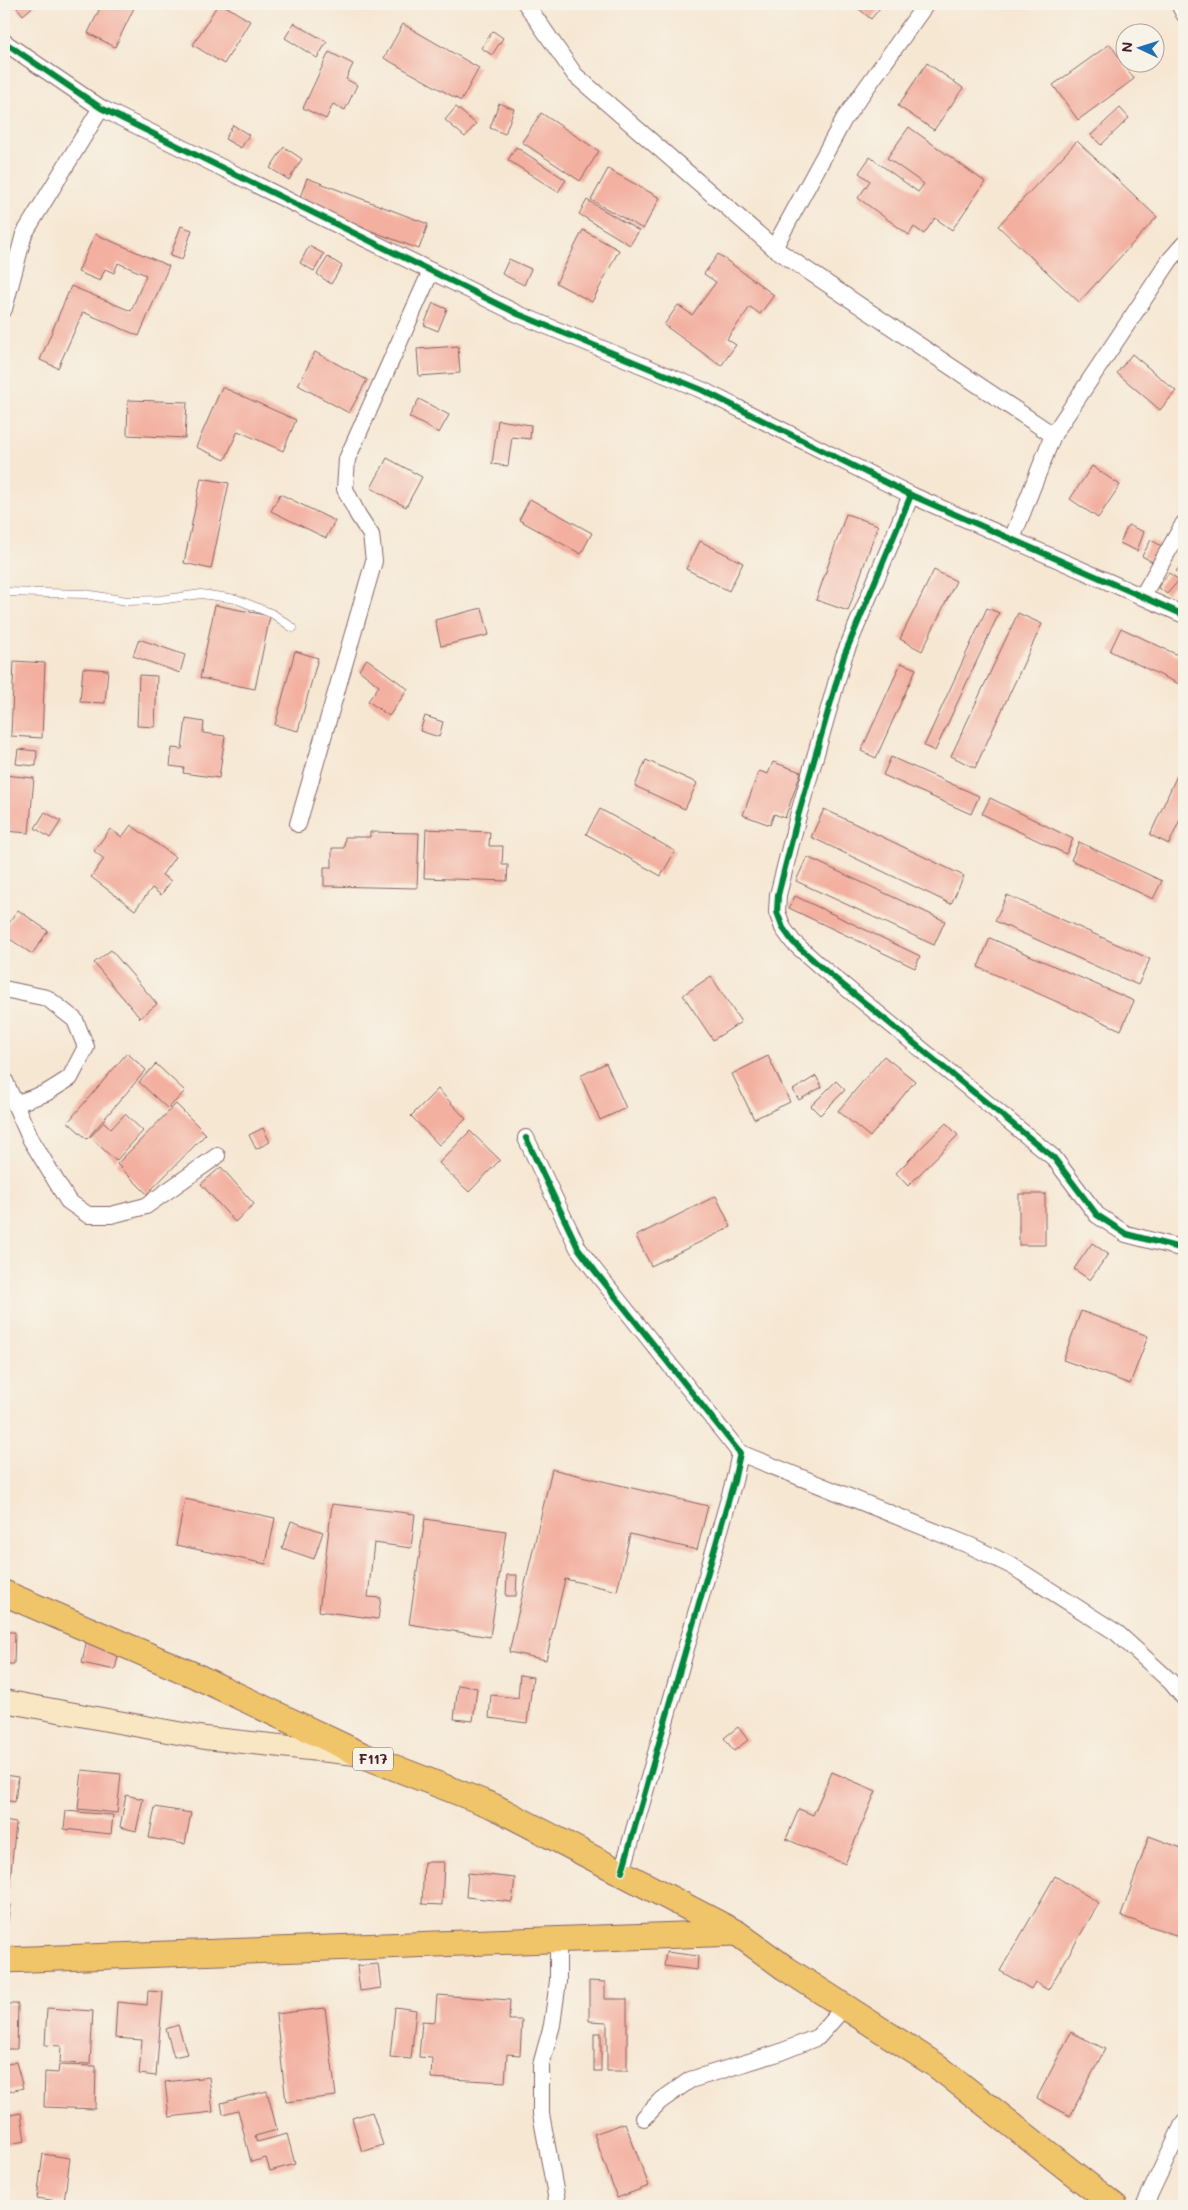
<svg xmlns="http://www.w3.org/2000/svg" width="1188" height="2210" viewBox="0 0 1188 2210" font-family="Mali,sans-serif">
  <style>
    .building { fill: #f3b0a0 }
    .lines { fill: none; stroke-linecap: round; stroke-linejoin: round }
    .lane-casing { stroke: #866566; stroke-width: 9 }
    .street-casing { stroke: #866566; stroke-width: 18 }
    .secondary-casing { stroke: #866566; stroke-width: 24 }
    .primary-casing { stroke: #866566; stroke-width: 27 }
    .lane { stroke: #fff; stroke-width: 8 }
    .street { stroke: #fff; stroke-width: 16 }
    .secondary { stroke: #f9e7c3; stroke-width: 22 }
    .primary { stroke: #f0c469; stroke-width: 25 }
    .cycleway-casing { stroke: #f7f3e8; stroke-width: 9 }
    .cycleway { stroke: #00873e; stroke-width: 6 }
    .labels { text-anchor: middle; stroke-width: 4; stroke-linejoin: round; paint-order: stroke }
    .shield { fill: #f7f3e8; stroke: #7e5f64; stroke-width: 1 }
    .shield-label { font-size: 14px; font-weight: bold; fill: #4a1f2b }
  </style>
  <rect width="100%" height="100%" fill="#f7f3e8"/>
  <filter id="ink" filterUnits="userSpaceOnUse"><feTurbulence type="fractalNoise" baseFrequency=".02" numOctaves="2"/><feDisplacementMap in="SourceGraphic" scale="10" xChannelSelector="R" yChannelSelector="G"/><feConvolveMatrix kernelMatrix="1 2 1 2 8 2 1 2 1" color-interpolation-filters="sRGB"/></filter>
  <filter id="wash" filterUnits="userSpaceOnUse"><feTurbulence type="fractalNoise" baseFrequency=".0096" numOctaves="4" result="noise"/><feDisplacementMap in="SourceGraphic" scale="20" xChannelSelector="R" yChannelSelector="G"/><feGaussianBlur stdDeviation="1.12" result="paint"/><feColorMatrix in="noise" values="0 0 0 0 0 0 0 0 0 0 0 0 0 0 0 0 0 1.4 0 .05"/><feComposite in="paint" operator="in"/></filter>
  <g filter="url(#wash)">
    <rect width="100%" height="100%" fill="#f6e7d3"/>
    <g id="blocks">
      <g class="building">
        <polygon points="14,4 36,4 23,15"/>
        <polygon points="102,4 136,4 115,47 88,33"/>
        <polygon points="218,4 222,4 250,21 224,64 193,45"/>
        <polygon points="853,4 883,4 871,19"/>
        <polygon points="294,23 327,42 317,58 285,38"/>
        <polygon points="403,24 479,68 461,101 384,58"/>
        <polygon points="493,31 503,38 492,55 481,48"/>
        <polygon points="1110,44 1134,79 1078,120 1053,85"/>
        <polygon points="329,52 353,64 346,79 357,85 345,110 333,104 326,119 303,108"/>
        <polygon points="927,63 963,88 934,130 898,106"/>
        <polygon points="499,103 514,109 505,134 490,128"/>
        <polygon points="456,107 476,124 465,137 445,120"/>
        <polygon points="1120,108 1129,118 1101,145 1091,135"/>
        <polygon points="541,113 599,151 580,181 522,142"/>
        <polygon points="233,125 249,135 241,148 225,139"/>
        <polygon points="909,127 985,182 952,230 935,218 924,234 914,227 909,235 858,198 870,181 859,173 870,157 918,192 924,184 887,158"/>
        <polygon points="1077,141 1157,217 1079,302 998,226"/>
        <polygon points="284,147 302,159 289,180 270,168"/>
        <polygon points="516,147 566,180 558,192 508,160"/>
        <polygon points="608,169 660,198 643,229 591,200"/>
        <polygon points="307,178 428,224 419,249 298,203"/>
        <polygon points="587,200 639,231 630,245 579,214"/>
        <polygon points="181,226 192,230 182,260 170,256"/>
        <polygon points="583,230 619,250 592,302 556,283"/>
        <polygon points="95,234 169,266 139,336 83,312 58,368 40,360 71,286 131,311 146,275 118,263 114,273 105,269 100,281 78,272"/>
        <polygon points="309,246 324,254 314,271 300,263"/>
        <polygon points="718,254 774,295 760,314 750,307 727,339 736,345 721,366 664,325 678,305 692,315 716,282 704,274"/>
        <polygon points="328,257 342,266 331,284 317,274"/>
        <polygon points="509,259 531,269 524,285 502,274"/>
        <polygon points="433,303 447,309 438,331 424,325"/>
        <polygon points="458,346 460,373 419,376 417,349"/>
        <polygon points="315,352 367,380 349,413 298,385"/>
        <polygon points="1132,354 1176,391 1160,410 1117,373"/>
        <polygon points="222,387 296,420 283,451 238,431 225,460 196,447"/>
        <polygon points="419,399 449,415 439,433 409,417"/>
        <polygon points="128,400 187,402 185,438 127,435"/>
        <polygon points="498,420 531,425 530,439 512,437 508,466 492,464"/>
        <polygon points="387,458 422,477 406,507 371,488"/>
        <polygon points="1092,466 1120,485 1098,518 1070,499"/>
        <polygon points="201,478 229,483 211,569 184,563"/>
        <polygon points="280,494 335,521 326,538 271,511"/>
        <polygon points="530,499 592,533 581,554 519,520"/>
        <polygon points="846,514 878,525 848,611 816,600"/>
        <polygon points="1128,525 1144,532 1137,551 1120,543"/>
        <polygon points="1151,540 1165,548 1156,564 1142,556"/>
        <polygon points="700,541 743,563 729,591 686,569"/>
        <polygon points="1184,562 1184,578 1176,571"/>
        <polygon points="934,570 956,581 922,651 900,639"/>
        <polygon points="1169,573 1179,580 1167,594 1158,587"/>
        <polygon points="215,605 270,616 255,689 200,678"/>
        <polygon points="482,608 489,635 441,646 435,620"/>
        <polygon points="987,608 999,613 935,751 924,746"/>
        <polygon points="1018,613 1042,624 975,768 951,756"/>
        <polygon points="1121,628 1184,658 1184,673 1179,684 1110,651"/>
        <polygon points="139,639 185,655 180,673 133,656"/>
        <polygon points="295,651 318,658 298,731 275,725"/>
        <polygon points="367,659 408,689 389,716 368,701 379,686 359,670"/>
        <polygon points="14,661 45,663 42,738 11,736"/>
        <polygon points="901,663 916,669 876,758 861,751"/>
        <polygon points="83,668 108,670 105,703 80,702"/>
        <polygon points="139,675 157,676 155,727 137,726"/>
        <polygon points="425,716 443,722 439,737 420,731"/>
        <polygon points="186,719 204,722 203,733 225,736 219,778 183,773 184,768 170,766 172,748 182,749"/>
        <polygon points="18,749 37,751 36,766 16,764"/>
        <polygon points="891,757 979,796 971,814 883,775"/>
        <polygon points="646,760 697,783 685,809 635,786"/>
        <polygon points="773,762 801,772 785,818 774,814 770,825 743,815 759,771 768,774"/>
        <polygon points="1178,773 1184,776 1184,811 1169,844 1150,835"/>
        <polygon points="4,775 34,778 29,833 4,831"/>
        <polygon points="990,798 1073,839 1066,854 982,814"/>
        <polygon points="600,809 675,851 661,876 586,834"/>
        <polygon points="824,809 964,876 951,904 811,837"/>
        <polygon points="45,812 61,821 50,838 35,828"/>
        <polygon points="131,825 175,857 162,875 171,881 161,895 152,888 135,910 91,877 104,859 94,851 110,829 122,837"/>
        <polygon points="426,829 490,832 489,846 503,846 502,865 508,865 507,881 424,878"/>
        <polygon points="370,832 419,833 417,888 324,886 324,867 332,867 332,848 344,848 345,837 370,837"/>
        <polygon points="1079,842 1162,881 1153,899 1071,860"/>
        <polygon points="807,857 945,921 934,945 796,881"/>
        <polygon points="1007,895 1150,959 1138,985 995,921"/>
        <polygon points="795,896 920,956 915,968 789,908"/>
        <polygon points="18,910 48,931 32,954 4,935 4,930"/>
        <polygon points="990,938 1134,1001 1121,1030 978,967"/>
        <polygon points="111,950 157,1004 140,1018 94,963"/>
        <polygon points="711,976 741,1022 713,1040 683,995"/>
        <polygon points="127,1053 146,1070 87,1139 68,1122"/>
        <polygon points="768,1056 790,1102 754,1119 732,1074"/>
        <polygon points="884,1056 915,1081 870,1137 838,1111"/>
        <polygon points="606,1063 626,1108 600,1120 580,1076"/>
        <polygon points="156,1064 185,1091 168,1109 139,1082"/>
        <polygon points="816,1076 822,1087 799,1100 793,1090"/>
        <polygon points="836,1081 845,1090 820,1115 811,1106"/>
        <polygon points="438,1089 466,1119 439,1145 411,1116"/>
        <polygon points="176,1104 206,1134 147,1194 117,1164"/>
        <polygon points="125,1114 143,1131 116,1161 90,1137 104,1122 111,1129"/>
        <polygon points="946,1123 958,1135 908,1186 896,1173"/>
        <polygon points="263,1128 270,1142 256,1149 249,1135"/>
        <polygon points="470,1131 500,1160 469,1192 439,1163"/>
        <polygon points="221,1167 254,1204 235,1222 201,1184"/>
        <rect x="1019" y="1194" width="26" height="51"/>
        <polygon points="716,1196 731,1227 651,1266 636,1236"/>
        <polygon points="1092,1243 1108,1254 1090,1280 1074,1269"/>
        <polygon points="1081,1311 1148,1336 1130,1384 1063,1360"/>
        <polygon points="552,1469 708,1506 697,1550 630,1534 617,1591 565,1579 546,1660 509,1652"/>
        <polygon points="185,1499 275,1518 266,1564 176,1545"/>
        <polygon points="332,1504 415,1514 411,1548 374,1543 368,1597 381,1598 378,1619 319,1611"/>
        <polygon points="425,1519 506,1531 490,1637 409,1624"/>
        <polygon points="291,1521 323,1532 314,1559 282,1548"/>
        <polygon points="507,1575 517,1575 516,1596 506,1596"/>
        <polygon points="4,1632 15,1632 14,1664 4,1664"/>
        <polygon points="87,1639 120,1646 115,1670 82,1663"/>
        <polygon points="520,1675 533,1677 527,1723 489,1718 491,1695 518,1698"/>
        <polygon points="458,1685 477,1688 473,1721 454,1719"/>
        <polygon points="738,1727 748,1740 734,1751 724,1738"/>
        <polygon points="82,1770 121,1774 117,1813 78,1809"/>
        <polygon points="832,1772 876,1791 845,1864 786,1839 799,1809 813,1815"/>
        <polygon points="4,1775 18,1777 15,1802 4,1800"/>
        <polygon points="126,1795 143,1799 136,1831 120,1827"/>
        <polygon points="155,1807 191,1813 185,1844 149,1838"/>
        <polygon points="66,1811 113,1815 111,1834 64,1829"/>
        <polygon points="4,1821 16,1823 9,1890 4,1890"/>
        <polygon points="1149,1836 1184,1849 1184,1938 1121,1916"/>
        <polygon points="424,1862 444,1862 442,1905 422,1904"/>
        <polygon points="468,1873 515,1878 512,1902 466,1897"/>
        <polygon points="1055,1876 1099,1903 1048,1990 1035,1982 1031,1989 1000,1971"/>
        <polygon points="4,1904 10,1905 6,1936 4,1935"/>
        <polygon points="666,1952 698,1956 697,1970 664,1966"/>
        <polygon points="378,1964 381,1988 360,1991 357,1966"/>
        <polygon points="589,1981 605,1982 605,1999 627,1999 627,2071 607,2071 607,2022 589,2021"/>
        <polygon points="148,1991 163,1992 156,2076 139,2074 142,2040 115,2038 117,2002 147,2005"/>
        <polygon points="437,1995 510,2000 509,2020 522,2020 520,2055 507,2054 505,2082 431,2078 432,2058 419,2057 422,2021 435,2022"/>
        <polygon points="4,2004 18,2004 17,2049 4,2049"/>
        <polygon points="395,2007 416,2010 411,2059 390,2057"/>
        <polygon points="47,2008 93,2011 90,2064 60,2063 61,2046 45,2045"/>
        <polygon points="325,2008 336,2096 286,2102 276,2014"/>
        <polygon points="178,2025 187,2054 174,2057 166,2029"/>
        <polygon points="1071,2032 1105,2049 1070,2116 1037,2098"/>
        <rect x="594" y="2033" width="7" height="38"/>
        <polygon points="16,2062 23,2088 4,2093 4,2065"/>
        <polygon points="59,2065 96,2066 95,2109 44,2107 45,2072 58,2073"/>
        <polygon points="209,2077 213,2112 169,2117 165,2082"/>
        <polygon points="267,2091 277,2130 255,2136 257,2142 287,2134 295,2164 270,2171 266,2158 251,2162 238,2110 223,2114 221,2103"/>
        <polygon points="372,2112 383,2145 362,2152 352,2118"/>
        <polygon points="21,2113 25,2141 4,2145 4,2116"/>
        <polygon points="625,2123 649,2186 617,2198 594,2134"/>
        <polygon points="43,2154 70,2158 64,2202 37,2198"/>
        <polygon points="4,2186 10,2205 6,2206 4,2206"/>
      </g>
    </g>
  </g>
  <g filter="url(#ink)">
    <use href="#blocks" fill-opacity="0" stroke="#866566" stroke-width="1"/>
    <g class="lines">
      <g class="lane-casing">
        <polyline id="lane" points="4,592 85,594 127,601 160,600 201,594 236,599 273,614 293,628"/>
      </g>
      <g class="street-casing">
        <g id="street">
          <polyline points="526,4 575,75 774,248 1053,435"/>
          <polyline points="1179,4 1184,14"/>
          <polyline points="4,42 101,108 518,314 702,390 911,495 1184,615"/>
          <polyline points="774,248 844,119 926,4"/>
          <polyline points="4,309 24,234 101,108"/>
          <polyline points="911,495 844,656 798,816 778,895 777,912 783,928 793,942 821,967 1054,1158 1097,1215 1126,1234 1184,1249"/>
          <polyline points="1012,539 1053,435 1170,260 1184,244"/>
          <polyline points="1142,597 1184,523"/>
          <polyline points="298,824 374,561 371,535 358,515 345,489 347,459 431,271"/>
          <polyline points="4,989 47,998 75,1020 86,1047 70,1078 46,1093 15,1104"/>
          <polyline points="4,1079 30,1138 68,1201 88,1215 111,1215 146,1206 217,1156"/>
          <polyline points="526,1138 578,1248 595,1271 740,1453 734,1481 622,1872"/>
          <polyline points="740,1453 971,1546 1012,1566 1117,1633 1171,1682 1184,1698"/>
          <polyline points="558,1939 558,1981 552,2025 541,2065 541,2114 558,2206"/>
          <polyline points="644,2118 659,2102 690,2080 778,2053 818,2037 845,2006"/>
          <polyline points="1144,2206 1184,2122"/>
        </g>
      </g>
      <g class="secondary-casing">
        <polyline id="secondary" points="4,1701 205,1738 356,1754"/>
      </g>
      <g class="primary-casing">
        <g id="primary">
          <polyline points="4,1593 194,1675 362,1755 493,1806 737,1933 785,1968 937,2066 1115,2206"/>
          <polyline points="4,1960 736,1933"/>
        </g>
      </g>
      <use href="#lane" class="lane"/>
      <use href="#street" class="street"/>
      <use href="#secondary" class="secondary"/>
      <use href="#primary" class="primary"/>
      <g class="cycleway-casing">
        <g id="cycleway">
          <polyline points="4,42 101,108 518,314 702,390 911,495 1184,615"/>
          <polyline points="911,495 844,656 798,816 778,895 777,912 783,928 793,942 821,967 1054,1158 1097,1215 1126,1234 1184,1249"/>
          <polyline points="526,1138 578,1248 595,1271 740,1453 734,1481 622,1872"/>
        </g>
      </g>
      <use href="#cycleway" class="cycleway"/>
    </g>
  </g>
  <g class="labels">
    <rect class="shield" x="353" y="1747.5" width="40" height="23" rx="4"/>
    <g class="shield-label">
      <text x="373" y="1764">F117</text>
    </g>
  </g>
  <rect width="1188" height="2210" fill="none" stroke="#f7f3e8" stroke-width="20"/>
  <g transform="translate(1140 48) rotate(274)"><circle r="24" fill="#f7f3e8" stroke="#b29e9c"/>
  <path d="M0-4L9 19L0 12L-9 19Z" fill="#1f6fb2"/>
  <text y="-8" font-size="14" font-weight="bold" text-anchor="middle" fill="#4a1f2b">N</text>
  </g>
</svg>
